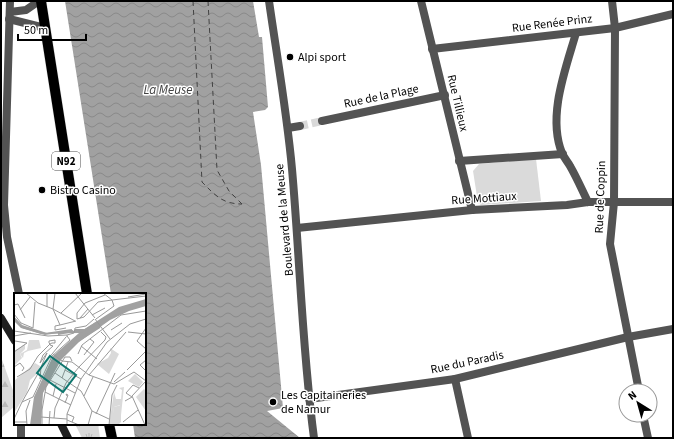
<svg xmlns="http://www.w3.org/2000/svg" width="674" height="439" viewBox="0 0 674 439" font-family="'Source Sans 3',sans-serif">
  <style>
    .grass { fill: #dadada }
    .forest { fill: url(#forest-firs) }
    .park { fill: url(#park-tufts) }
    .water { fill: url(#water-waves) }
    .lines { fill: none; stroke-linecap: round; stroke-linejoin: round }
    .ferry { stroke: #424242; stroke-width: 1; stroke-dasharray: 5 4; stroke-linecap: butt }
    .street-tunnel { stroke: #d9d9d9; stroke-width: 8; stroke-dasharray: 8 4; stroke-linecap: butt }
    .primary-casing { stroke: #dbdbdb; stroke-width: 11 }
    .street { stroke: #535353; stroke-width: 8 }
    .secondary { stroke: #202020; stroke-width: 8 }
    .primary { stroke: #000; stroke-width: 10 }
    .poi-dot { fill: #000; stroke: #fff; stroke-width: 1.5 }
    .labels { text-anchor: middle; stroke-width: 3; stroke-linejoin: round; paint-order: stroke }
    .shield { fill: #fff; stroke: #4c4c4c; stroke-width: 1 }
    .shield-label { font-size: 11px; font-weight: bold; fill: #000 }
    .street-label { font-size: 12px; fill: #000; stroke: #fff }
    .poi-label { font-size: 12px; fill: #000; stroke: #fff; text-anchor: start }
    .water-label { font-size: 13px; font-style: italic; fill: #424242; stroke: #fff }
    .inset-river { fill: none; stroke: #a1a1a1; stroke-width: 2 }
    .inset-road { fill: none; stroke: #999; stroke-width: 1 }
    .view { fill: #0f766e; fill-opacity: 0.15; stroke: #0f766e; stroke-width: 2 }
    .inset-edge { fill: none; stroke: #000; stroke-width: 2 }
  </style>
  <defs>
    <pattern id="forest-firs" width="22" height="20" patternUnits="userSpaceOnUse"><rect width="22" height="20" fill="#dadada"/><path d="M5 1l3.5 6h-7zM16 11l3.5 6h-7z" fill="#b9b9b9"/></pattern>
    <pattern id="park-tufts" width="24" height="20" patternUnits="userSpaceOnUse"><rect width="24" height="20" fill="#dadada"/><path d="M3 7l-1-3M5 7V3M7 7l1-3M15 17l-1-3M17 17v-4M19 17l1-3" fill="none" stroke="#b9b9b9"/></pattern>
    <pattern id="water-waves" width="16" height="10" patternUnits="userSpaceOnUse"><rect width="16" height="10" fill="#a1a1a1"/><path d="M0 5q4-4 8 0t8 0" fill="none" stroke="#898989"/></pattern>
  </defs>
  <rect width="100%" height="100%" fill="#fff"/>
  <polygon class="grass" points="536,159 541,201 481,205 478,203 473,171 479,164"/>
  <polygon class="forest" points="1,357 15,396 15,406 1,418"/>
  <polygon class="park" points="75,424 98,424 100,438 82,438"/>
  <polygon class="water" points="65,1 253,1 259,37 262,37 268,107 265,110 253,112 261,165 283,408 267,411 300,438 135,438 133,424 145,424 145,294 111,294"/>
  <g class="lines">
    <g class="ferry">
      <path d="M193,1L202,182C215,195 222,204 242,204"/>
      <polyline points="208,1 217,170 229,191 242,204"/>
    </g>
    <polyline class="street-tunnel" points="300,126 322,121"/>
    <g class="primary-casing">
      <g id="primary">
        <polyline points="41,1 87,294"/>
        <polyline points="109,424 112,438"/>
      </g>
    </g>
    <g class="street">
      <polyline points="10,1 4,205 7,237 19,294"/>
      <path d="M269,1C277,57 287,113 292,169C300,259 302,349 314,438"/>
      <polyline points="421,1 472,210"/>
      <polyline points="612,1 615,28 614,202 610,244 639,391"/>
      <polyline points="10,12 26,10 39,1"/>
      <polyline points="9,19 45,28"/>
      <path d="M576,33C566,68 547,116 562,153C564,158 568,162 570,166C577,178 582,190 588,202"/>
      <polyline points="432,49 615,28 673,14"/>
      <polyline points="322,121 445,95"/>
      <polyline points="288,128 300,126"/>
      <polyline points="459,161 563,154"/>
      <polyline points="297,228 472,210 567,205 588,202 673,202"/>
      <polyline points="455,379 468,438"/>
      <polyline points="309,399 455,379 628,337 673,329"/>
      <polyline points="643,415 648,438"/>
      <polyline points="21,438 21,424"/>
    </g>
    <g class="secondary">
      <polyline points="1,318 15,341"/>
      <polyline points="61,424 68,438"/>
    </g>
    <use href="#primary" class="primary"/>
  </g>
  <g class="poi-dot">
    <circle cx="290" cy="57" r="4"/>
    <circle cx="42" cy="190" r="4"/>
    <circle cx="273" cy="402" r="4"/>
  </g>
  <g class="labels">
    <rect class="shield" x="52" y="152" width="28" height="18" rx="3"/>
    <g class="shield-label">
      <text x="66" y="165">N92</text>
    </g>
    <g class="street-label">
      <text transform="translate(552 23) rotate(-7)" y="4">Rue Renée Prinz</text>
      <text transform="translate(381 96) rotate(-12)" y="4">Rue de la Plage</text>
      <text transform="translate(458 103) rotate(77)" y="4">Rue Tillieux</text>
      <text transform="translate(600 197) rotate(-88)" y="4">Rue de Coppin</text>
      <text transform="translate(484 198) rotate(-4)" y="4">Rue Mottiaux</text>
      <text transform="translate(284 220) rotate(-95)" y="4">Boulevard de la Meuse</text>
      <text transform="translate(467 362) rotate(-12)" y="4">Rue du Paradis</text>
    </g>
    <g class="poi-label">
      <text x="298" y="61">Alpi sport</text>
      <text x="50" y="194">Bistro Casino</text>
      <text x="281" y="399">Les Capitaineries<tspan x="281" dy="14">de Namur</tspan></text>
    </g>
    <g class="water-label">
      <text x="168" y="94">La Meuse</text>
    </g>
  </g>
  <g transform="translate(14 293)">
    <rect width="132" height="132" fill="#fff"/>
    <path d="M15,47H25L27,55L14,58L10,60L9,65L6,61L13,57ZM96,55L105,61L95,81L83,71L94,65L97,60ZM130,96L132,98V118L122,104ZM107,112V129L104,132H97L100,114Z" fill="#dadada"/>
    <path d="M11,51V56L6,61L8,65L0,73V58ZM21,70L26,73L25,79L16,87L13,99L0,120V88ZM110,94L107,122L106,112L100,114L99,127L97,132H95L100,99L102,106H107L108,97L105,95Z" fill="#dadada"/>
    <path d="M121,81L129,89L125,94L114,88Z" fill="#dadada"/>
    <path d="M132,6V13L115,18L96,27L65,49L47,67L29,100L27,132H16L20,104L39,63L65,40L27,41L7,35L0,28V24L8,32L33,40L69,37L105,14Z" fill="#a1a1a1"/>
    <path class="inset-river" d="M0,25L8,34L31,41L58,37M61,37H71L82,30M44,41L59,38M50,60L71,42L70,39L62,38M46,65L61,50L86,34"/>
    <path class="inset-road" d="M12,0L24,10L39,16L41,0M61,0L81,25M114,4L132,1M98,7L132,3M0,12L4,11L11,25M33,14V0M6,17L16,4M47,20L68,0M0,21L7,30L19,35L21,9M78,22L91,15M66,25L74,16M63,26L70,24L84,9L98,7M63,26V20L71,10L91,2M81,26L96,46M82,26L100,13L98,7L89,0M46,32L39,16L61,28M46,32L41,33V37L52,35M46,32L62,28M132,35L123,48L132,56M97,37L108,30M0,38L34,43L53,42V44M114,39L132,41M53,42L60,40L61,35L72,33L80,26M0,43L17,40M67,53L83,66M0,59L13,50L1,48M39,61L48,68L58,69L75,82L100,91L120,79L132,88M64,61L68,52L107,22L132,18M70,62L80,49L76,46M132,67L126,72L132,78M29,72L52,44M0,74L6,70L10,75L8,78M51,77L67,86M113,77L132,58M41,80L67,98L78,118L95,126M75,82L112,39M3,84L16,76L24,63L36,51L38,50H41V47L35,48V50L36,51V52L39,53L29,62L26,70L33,60L27,74L26,86M48,85L54,69M36,87L61,100M100,89L111,79M31,99L57,112M39,103L42,91M70,103L79,84M111,108L118,104L112,100L119,92L125,95M8,109L26,77M51,110L54,102L52,101L53,103M53,121L60,124L58,129M82,121L101,80M27,124L53,126M40,125L41,115L52,90L65,74L91,47L92,44L87,39M0,126L8,109L19,104L38,63L56,47L53,43M53,127L65,132M0,129H13M109,129L124,117M13,132L12,118L16,107M28,132V117L32,94L51,64H56L58,68M35,132L36,118M53,132V121L67,86L93,49L116,31L132,26M74,132L78,118M95,132L98,102L103,92M131,132L118,103L132,88"/>
    <path class="view" d="M36,63L62,82L49,99L23,80Z"/>
    <rect width="132" height="132" class="inset-edge"/>
  </g>
  <rect width="674" height="439" fill="none" stroke="#000000" stroke-width="4"/>
  <g transform="translate(638 403) rotate(323)"><circle r="19" fill="#ffffff" stroke="#999999"/>
  <path d="M0-3L7 15L0 10L-7 15Z" fill="#000000"/>
  <text y="-6" font-size="11" font-weight="bold" text-anchor="middle" fill="#000000">N</text>
  </g>
  <path d="M18 34v6h68v-6" fill="none" stroke="#000000" stroke-width="2"/>
  <text x="24" y="34" font-size="12" fill="#000000" stroke="#ffffff" stroke-width="3" paint-order="stroke">50 m</text>
</svg>
